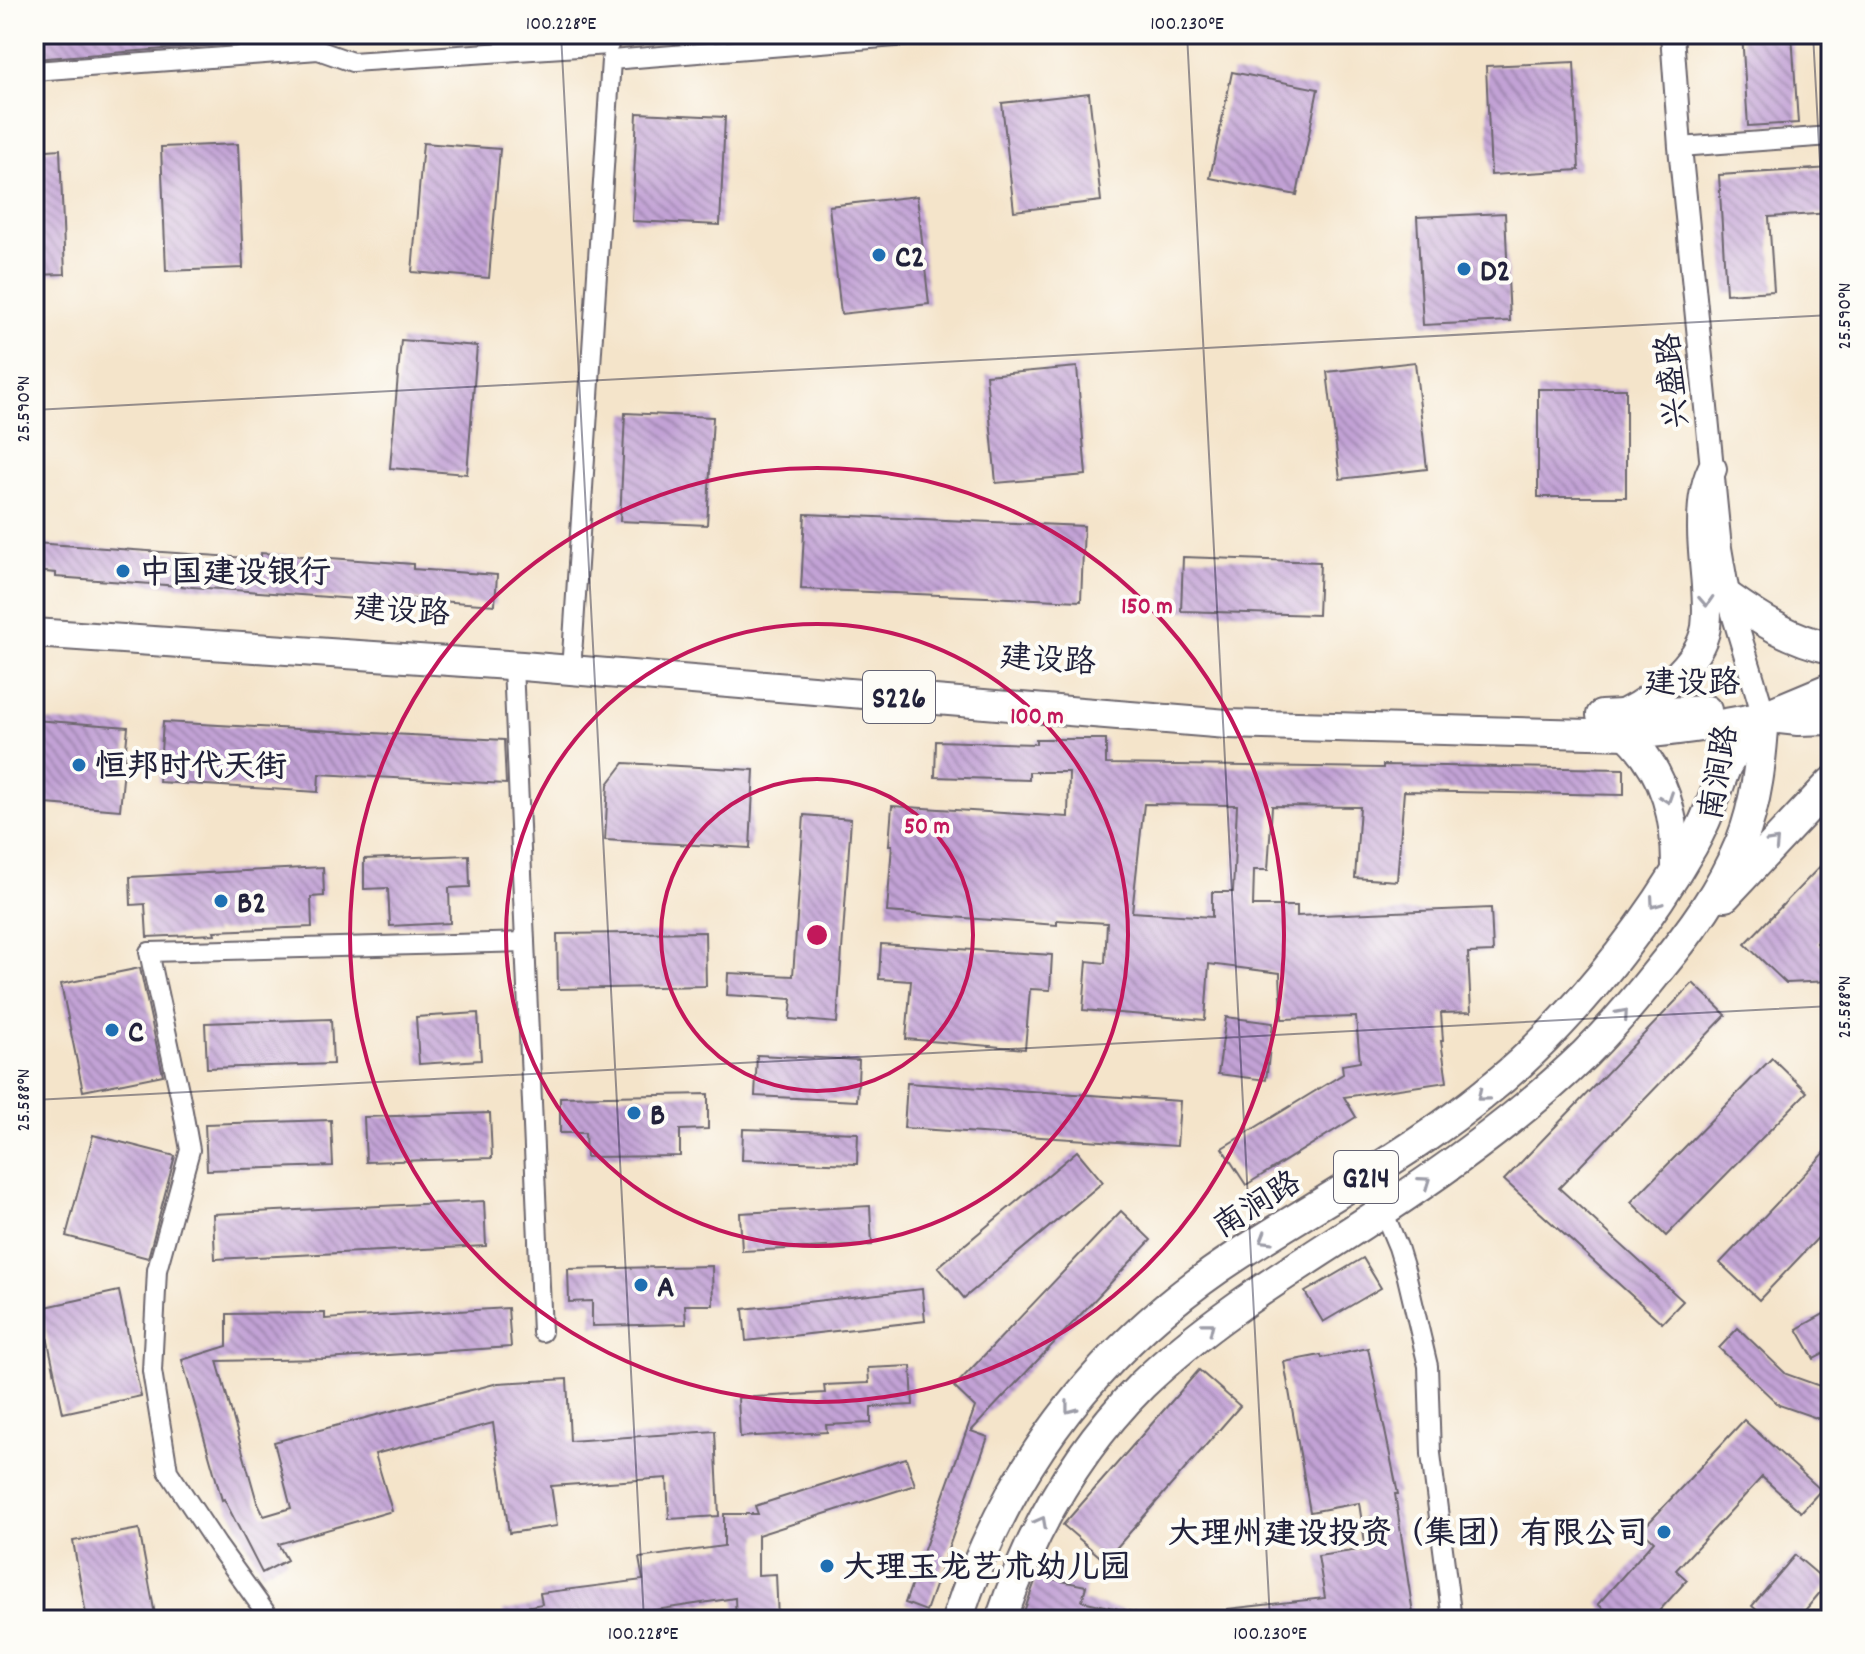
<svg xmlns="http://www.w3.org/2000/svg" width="1865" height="1654" viewBox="0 0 1865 1654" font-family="Dekko,'LXGW WenKai TC',sans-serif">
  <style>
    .building { fill: url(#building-back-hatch); fill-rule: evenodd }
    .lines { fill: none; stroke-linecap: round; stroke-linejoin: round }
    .minor-casing { stroke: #6c666d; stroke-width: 22 }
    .tertiary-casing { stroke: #6c666d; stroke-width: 26 }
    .primary-casing { stroke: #6c666d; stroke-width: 32 }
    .trunk-casing { stroke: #6c666d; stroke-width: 34 }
    .minor { stroke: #fff; stroke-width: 18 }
    .tertiary { stroke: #fff; stroke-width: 22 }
    .primary { stroke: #fff; stroke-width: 28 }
    .trunk { stroke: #fff; stroke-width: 30 }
    .oneway { stroke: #9c9ca7 }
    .ticks { fill: none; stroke: #22223b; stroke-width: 2; stroke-opacity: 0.45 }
    .ring { fill: none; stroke: #c2185b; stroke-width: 4 }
    .poi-dot { fill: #1f6fb2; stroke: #fdfcf7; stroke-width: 3 }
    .labels { text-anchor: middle; stroke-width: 8; stroke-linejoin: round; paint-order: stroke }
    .shield { fill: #fdfcf7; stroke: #646373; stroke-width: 2 }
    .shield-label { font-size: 30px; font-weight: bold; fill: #22223b }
    .poi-label { font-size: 32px; font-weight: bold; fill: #22223b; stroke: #fdfcf7; text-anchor: start }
    .street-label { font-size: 32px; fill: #22223b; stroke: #fdfcf7 }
    .centre { fill: #c2185b; stroke: #fdfcf7; stroke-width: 4 }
    .ring-label { font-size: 24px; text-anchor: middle; font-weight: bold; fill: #c2185b; stroke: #fdfcf7; stroke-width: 8; stroke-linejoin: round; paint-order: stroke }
    .neatline { fill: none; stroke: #22223b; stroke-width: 3 }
    .ticks-label { font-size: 20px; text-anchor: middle; fill: #22223b }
  </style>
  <defs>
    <pattern id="building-back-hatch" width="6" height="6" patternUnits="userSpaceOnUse" patternTransform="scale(2)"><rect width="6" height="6" fill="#c2a2d5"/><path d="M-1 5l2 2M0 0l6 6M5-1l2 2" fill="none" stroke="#9d84ae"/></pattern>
  </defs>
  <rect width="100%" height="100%" fill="#fdfcf7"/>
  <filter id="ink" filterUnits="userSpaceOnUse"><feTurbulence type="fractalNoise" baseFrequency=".0125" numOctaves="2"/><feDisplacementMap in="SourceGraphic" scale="16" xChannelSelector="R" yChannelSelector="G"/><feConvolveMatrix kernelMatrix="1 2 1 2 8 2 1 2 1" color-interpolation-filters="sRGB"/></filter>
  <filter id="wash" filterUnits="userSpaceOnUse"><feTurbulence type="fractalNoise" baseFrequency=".006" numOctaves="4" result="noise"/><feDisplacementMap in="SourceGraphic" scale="32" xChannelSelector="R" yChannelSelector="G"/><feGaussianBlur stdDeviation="1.8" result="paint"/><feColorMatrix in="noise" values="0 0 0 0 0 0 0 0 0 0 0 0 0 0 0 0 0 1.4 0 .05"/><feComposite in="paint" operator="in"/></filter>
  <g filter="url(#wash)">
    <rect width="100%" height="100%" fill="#f4e4ca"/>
    <g id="blocks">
      <g class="building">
        <polygon points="34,34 229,34 230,44 34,59"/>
        <polygon points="1742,34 1792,34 1798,123 1748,126"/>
        <polygon points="1574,62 1579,170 1491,175 1486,66"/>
        <polygon points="1232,72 1318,89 1297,195 1210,178"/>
        <polygon points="1089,93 1101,201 1014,211 1002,103"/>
        <polygon points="637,113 725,117 720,225 632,221"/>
        <polygon points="423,143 500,149 489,278 412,272"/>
        <polygon points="238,144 243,268 166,271 161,147"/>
        <polygon points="60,149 65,274 34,275 34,151"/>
        <polygon points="1831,168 1831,213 1769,217 1774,291 1726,294 1719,175"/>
        <polygon points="917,196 929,304 841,314 829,206"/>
        <polygon points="1505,213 1510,321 1423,325 1417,217"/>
        <polygon points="401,340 477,346 467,474 390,468"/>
        <polygon points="1415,362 1427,469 1340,479 1327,372"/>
        <polygon points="1077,367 1086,475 996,483 986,375"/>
        <rect x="1538" y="389" width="88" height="108"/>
        <polygon points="625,413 713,417 707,525 620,521"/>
        <polygon points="805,514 1084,526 1081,601 801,589"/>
        <polygon points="34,543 261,559 261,553 413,564 413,569 497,575 495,605 410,599 410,603 56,577 56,573 34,571"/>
        <polygon points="1183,557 1320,562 1318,615 1181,611"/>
        <polygon points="34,720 128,727 120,810 34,803"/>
        <polygon points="163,722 504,740 506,784 319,774 318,792 159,782"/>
        <path d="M1036,739H1106V764L1383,768V765L1624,769V795L1404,791L1397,881L1355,878L1360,807L1272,806L1268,870H1254L1253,906H1297V916L1491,908L1493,952L1468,953L1471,1012L1441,1013L1443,1041H1441L1447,1082L1344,1097L1356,1117L1246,1185L1222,1148L1343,1074L1342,1065L1360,1062L1356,1017L1282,1019L1280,973L1209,964L1205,1020L1083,1010L1087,961L1105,963L1107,923L1057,920V925L887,912L892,845H889L892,806L1068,817L1069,772H1029V780L935,777L936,741L1036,744ZM1144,804L1237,805L1233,892H1212V917L1132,912Z"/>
        <polygon points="624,763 754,770 750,848 605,840 608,784"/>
        <polygon points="804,815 851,819 837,1023 790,1019 792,999 727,995 728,973 793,976"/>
        <polygon points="469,855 470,887 449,888 450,923 390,926 388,888 364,889 364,859"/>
        <polygon points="1831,855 1831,928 1817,943 1831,955 1831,981 1786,983 1745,944"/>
        <polygon points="323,867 324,896 311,897 312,927 214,931 215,934 147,937 145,904 131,905 130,877"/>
        <polygon points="705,932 706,986 558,989 557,934"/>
        <polygon points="881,944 1052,955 1050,990 1030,989 1025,1049 906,1039 911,981 879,979"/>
        <polygon points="140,968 163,1075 83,1091 61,984"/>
        <polygon points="1693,983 1726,1015 1559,1188 1683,1301 1662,1323 1504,1180"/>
        <polygon points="478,1013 481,1060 419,1064 416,1017"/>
        <polygon points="1226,1017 1273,1023 1266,1080 1218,1074"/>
        <polygon points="331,1019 333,1064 207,1068 205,1023"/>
        <polygon points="757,1055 859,1060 857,1101 755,1096"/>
        <polygon points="1772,1058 1807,1092 1666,1236 1631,1202"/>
        <polygon points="907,1083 1180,1101 1177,1146 904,1128"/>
        <polygon points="708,1094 708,1129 680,1130 680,1156 586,1157 585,1133 560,1133 560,1097"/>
        <polygon points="490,1113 492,1158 366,1162 364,1117"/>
        <polygon points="331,1120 333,1166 207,1170 205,1124"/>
        <polygon points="743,1129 858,1133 857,1164 742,1160"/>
        <polygon points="93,1135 175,1156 148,1258 66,1236"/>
        <polygon points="1831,1146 1831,1224 1759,1300 1720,1263"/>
        <polygon points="1077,1151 1103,1182 964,1298 938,1267"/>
        <polygon points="484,1201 486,1246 215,1259 213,1214"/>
        <polygon points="870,1206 872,1245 742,1251 740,1213"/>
        <polygon points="1121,1211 1151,1240 971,1431 988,1437 926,1611 905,1603 975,1407 954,1387"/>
        <polygon points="1363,1258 1381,1288 1323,1322 1305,1292"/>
        <polygon points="712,1266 713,1305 685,1305 686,1324 592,1326 592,1301 569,1302 568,1269"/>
        <polygon points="922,1289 925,1321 746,1341 743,1309"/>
        <polygon points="119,1291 141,1396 63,1413 41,1308"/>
        <polygon points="508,1308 511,1347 326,1359 217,1361 257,1502 264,1516 291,1508 274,1442 498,1383 567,1379 570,1441 715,1431 719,1516 669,1519 667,1478 551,1486 557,1526 509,1533 493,1423 375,1454 392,1511 278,1544 287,1560 262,1573 224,1499 222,1500 182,1360 227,1346 227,1314 325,1313 325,1319"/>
        <polygon points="1831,1310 1831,1350 1814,1359 1797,1329"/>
        <polygon points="1738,1328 1786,1374 1831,1390 1831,1423 1779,1405 1719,1348"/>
        <polygon points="1368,1348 1398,1494 1395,1494 1414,1620 1228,1620 1228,1609 1325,1598 1318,1556 1366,1549 1359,1503 1310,1512 1284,1362 1321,1355 1322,1358"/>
        <polygon points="911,1366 913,1405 871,1407 871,1423 826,1425 827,1432 740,1437 738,1398 825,1393 824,1385 869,1383 868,1368"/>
        <polygon points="1199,1370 1240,1406 1105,1561 1063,1525"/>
        <polygon points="1744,1420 1821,1490 1801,1512 1762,1477 1676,1570 1687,1580 1651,1620 1615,1620 1598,1604 1654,1541 1642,1530"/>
        <polygon points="906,1458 915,1485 758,1535 758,1575 776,1574 778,1620 736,1620 735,1598 642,1612 643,1620 504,1620 503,1611 542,1604 540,1593 643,1580 639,1558 724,1546 724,1514 758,1514 755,1506"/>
        <polygon points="139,1529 156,1620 87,1620 73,1541"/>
        <polygon points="1795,1555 1828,1583 1797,1620 1768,1620 1752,1606"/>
        <polygon points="1037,1576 1086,1586 1082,1601 1137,1613 1137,1620 1021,1620"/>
      </g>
    </g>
  </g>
  <g filter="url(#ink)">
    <use href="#blocks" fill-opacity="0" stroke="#6c666d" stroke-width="2"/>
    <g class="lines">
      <g class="minor-casing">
        <g id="minor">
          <polyline points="34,71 318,50 352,62 609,45"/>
          <polyline points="1680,147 1831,136"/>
          <polyline points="572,656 611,60 933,34"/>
          <polyline points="513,666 542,1332"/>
          <polyline points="1383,1211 1398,1247 1406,1273 1428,1366 1431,1454 1452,1620"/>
          <polyline points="271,1620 217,1545 168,1471 152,1371 157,1270 190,1150 180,1095 149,952 525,942"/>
        </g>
      </g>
      <g class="tertiary-casing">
        <polyline id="tertiary" points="1672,34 1680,147 1720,548 1729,600 1764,716"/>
      </g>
      <g class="primary-casing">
        <g id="primary">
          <path d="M34,633L522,666L1227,724L1627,735C1674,732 1718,725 1764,716"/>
          <path d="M1623,714C1654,698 1700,664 1706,627C1710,596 1702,561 1702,529C1702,508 1703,488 1712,469"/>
          <polyline points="1601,715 1707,710"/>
          <path d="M1627,735C1666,772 1677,821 1676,873"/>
        </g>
      </g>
      <g class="trunk-casing">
        <g id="trunk">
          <path d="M1728,597C1760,620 1792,640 1831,648"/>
          <polyline points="1764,716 1831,688"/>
          <polyline points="1769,717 1798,720 1831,719"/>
          <polyline points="1725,896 1831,783"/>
          <path d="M957,1620C1008,1464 1103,1342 1241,1253C1341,1189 1446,1135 1532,1052C1592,994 1651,918 1692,846C1701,830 1709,812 1715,795C1719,785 1722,775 1726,766C1736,748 1752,732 1764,716"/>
          <path d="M1001,1620C1031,1531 1075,1452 1142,1385C1213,1316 1299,1266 1381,1212C1453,1165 1523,1114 1585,1054C1611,1028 1635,1000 1658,971C1691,931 1721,890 1741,842C1757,802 1761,759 1764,716"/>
        </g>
      </g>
      <use href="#minor" class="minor"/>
      <use href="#tertiary" class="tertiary"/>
      <use href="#primary" class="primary"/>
      <use href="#trunk" class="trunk"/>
    </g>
    <defs><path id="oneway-chevron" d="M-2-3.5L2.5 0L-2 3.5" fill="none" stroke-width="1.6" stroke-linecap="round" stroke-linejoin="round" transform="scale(2)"/></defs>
    <g class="oneway">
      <use href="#oneway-chevron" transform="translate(1706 601) rotate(87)"/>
      <use href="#oneway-chevron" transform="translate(1667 798) rotate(71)"/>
      <use href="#oneway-chevron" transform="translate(1774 843) rotate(-47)"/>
      <use href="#oneway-chevron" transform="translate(1655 903) rotate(125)"/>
      <use href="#oneway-chevron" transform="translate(1623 1014) rotate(-49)"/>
      <use href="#oneway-chevron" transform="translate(1482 1096) rotate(141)"/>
      <use href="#oneway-chevron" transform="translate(1425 1182) rotate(-35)"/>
      <use href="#oneway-chevron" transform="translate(1265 1239) rotate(149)"/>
      <use href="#oneway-chevron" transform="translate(1209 1327) rotate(-38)"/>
      <use href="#oneway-chevron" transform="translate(1070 1408) rotate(128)"/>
      <use href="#oneway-chevron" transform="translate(1041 1522) rotate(-62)"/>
    </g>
  </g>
  <path class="ticks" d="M561,34L644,1620M1187,34L1270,1620M1813,34L1831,370M34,410L1831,315M34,1100L1831,1006"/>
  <g class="ring">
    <circle cx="817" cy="935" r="156"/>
    <circle cx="817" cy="935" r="311"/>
    <circle cx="817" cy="935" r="467"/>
  </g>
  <g class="poi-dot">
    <circle cx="879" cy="255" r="8"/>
    <circle cx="1464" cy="269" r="8"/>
    <circle cx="123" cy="571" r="8"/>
    <circle cx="79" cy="765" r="8"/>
    <circle cx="221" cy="901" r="8"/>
    <circle cx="112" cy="1030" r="8"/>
    <circle cx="634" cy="1113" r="8"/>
    <circle cx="641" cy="1285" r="8"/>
    <circle cx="1664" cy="1532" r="8"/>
    <circle cx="827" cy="1566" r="8"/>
  </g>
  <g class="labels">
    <g class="shield">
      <rect x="863" y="671" width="72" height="52" rx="6"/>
      <rect x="1334" y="1151" width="64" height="52" rx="6"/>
    </g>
    <g class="shield-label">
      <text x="899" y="707">S226</text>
      <text x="1366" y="1187">G214</text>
    </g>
    <g class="poi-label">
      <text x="895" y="266">C2</text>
      <text x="1480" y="280">D2</text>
      <text x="139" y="582">中国建设银行</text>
      <text x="95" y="776">恒邦时代天街</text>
      <text x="237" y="912">B2</text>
      <text x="128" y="1041">C</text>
      <text x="650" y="1124">B</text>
      <text x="657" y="1296">A</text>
      <text x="1648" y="1543" text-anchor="end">大理州建设投资（集团）有限公司</text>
      <text x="843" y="1577">大理玉龙艺术幼儿园</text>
    </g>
    <g class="street-label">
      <text transform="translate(1671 381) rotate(-96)" y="11">兴盛路</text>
      <text transform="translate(402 609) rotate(4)" y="11">建设路</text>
      <text transform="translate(1048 658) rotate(4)" y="11">建设路</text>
      <text x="1692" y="692">建设路</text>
      <text transform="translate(1717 772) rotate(-80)" y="11">南涧路</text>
      <text transform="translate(1256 1203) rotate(-32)" y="11">南涧路</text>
    </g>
  </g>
  <circle cx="817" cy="935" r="12" class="centre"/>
  <g class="ring-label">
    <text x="1147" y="613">150 m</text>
    <text x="1037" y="723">100 m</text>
    <text x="927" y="833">50 m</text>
  </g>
  <rect width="1865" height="1654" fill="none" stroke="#fdfcf7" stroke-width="88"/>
  <rect x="44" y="44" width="1777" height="1566" class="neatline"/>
  <g class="ticks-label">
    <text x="561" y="29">100.228°E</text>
    <text x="1187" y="29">100.230°E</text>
    <text transform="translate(1843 316) rotate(-90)" y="7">25.590°N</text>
    <text transform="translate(22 409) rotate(-90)" y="7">25.590°N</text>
    <text transform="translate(1843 1007) rotate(-90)" y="7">25.588°N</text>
    <text transform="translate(22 1100) rotate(-90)" y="7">25.588°N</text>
    <text x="643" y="1639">100.228°E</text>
    <text x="1270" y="1639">100.230°E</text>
  </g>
</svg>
